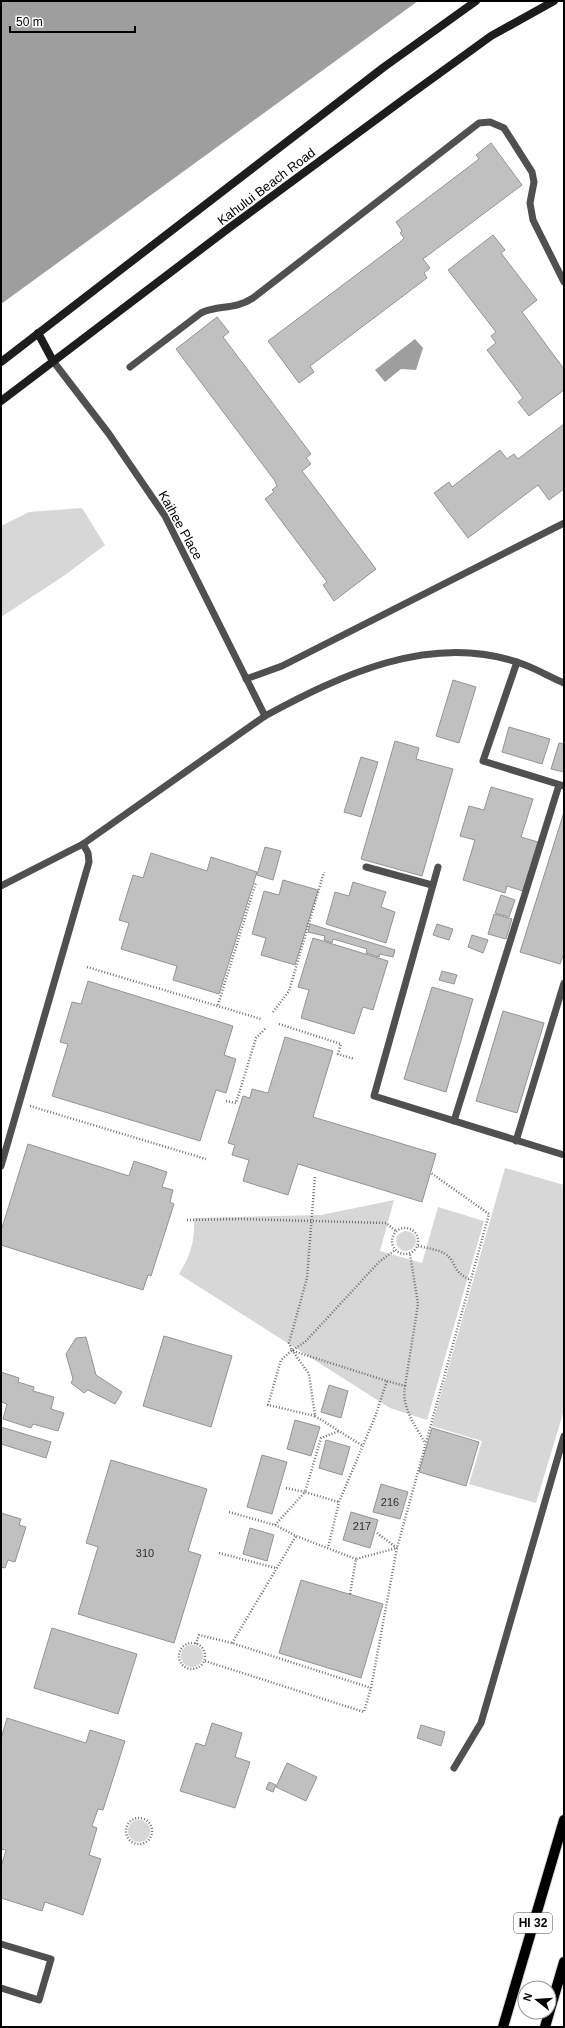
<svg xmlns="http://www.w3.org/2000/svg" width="565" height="2028" viewBox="0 0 565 2028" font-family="Helvetica,sans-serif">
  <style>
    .green { fill: #d7d7d7 }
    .water { fill: #9e9e9e }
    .building { fill: #c0c0c0; stroke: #949494 }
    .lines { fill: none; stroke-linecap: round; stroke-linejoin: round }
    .primary-casing { stroke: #dbdbdb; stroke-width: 12 }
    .path { stroke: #727272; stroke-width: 2.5; stroke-dasharray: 1 2; stroke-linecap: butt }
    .service { stroke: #505050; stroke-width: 7 }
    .secondary { stroke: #1d1d1d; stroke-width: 8 }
    .primary { stroke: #000; stroke-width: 10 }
    .labels { text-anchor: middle; stroke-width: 3; stroke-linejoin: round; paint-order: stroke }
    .number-label { font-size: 11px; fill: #303030 }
    .shield { fill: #fff; stroke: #4c4c4c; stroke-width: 1 }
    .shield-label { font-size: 12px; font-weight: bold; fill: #000 }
    .street-label { font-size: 13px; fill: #000; stroke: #fff }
  </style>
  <rect width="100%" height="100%" fill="#fff"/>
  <g class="green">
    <polygon points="82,508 105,545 65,575 1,617 1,526 29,512"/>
    <polygon points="505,1168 564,1185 564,1410 536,1503 469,1484 482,1441 432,1426"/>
    <path d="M394,1200L380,1251L422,1263L438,1207L484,1221L427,1420L390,1408L179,1274C191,1255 195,1240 194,1218L321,1215Z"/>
    <circle cx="406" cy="1241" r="10"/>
    <circle cx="192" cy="1656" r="11"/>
    <circle cx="139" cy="1831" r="11"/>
  </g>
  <g class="water">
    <polygon points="1,1 418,1 1,304"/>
    <polygon points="415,339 423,348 416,370 401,369 385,382 375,370"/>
  </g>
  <g class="building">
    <polygon points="491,143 522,185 423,259 430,268 424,273 427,278 310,366 314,372 299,383 268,341 400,242 404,238 400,233 402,231 396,222 479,159 476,155"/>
    <polygon points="493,235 505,250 501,253 537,300 522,312 564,369 564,390 529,416 518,402 523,398 487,350 496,343 491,336 496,332 448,270"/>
    <polygon points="217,317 229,332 223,337 311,454 306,458 311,464 302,471 376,569 334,601 323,585 327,582 265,499 274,492 272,490 277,486 275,481 176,349"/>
    <polygon points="564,424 564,489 549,500 538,485 468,538 434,493 449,482 452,487 500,450 507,459 514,454 518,459"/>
    <polygon points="453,680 476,687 459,743 436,736"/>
    <polygon points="509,727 550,739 542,764 502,752"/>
    <polygon points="395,741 419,748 416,759 453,769 422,876 361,859"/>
    <polygon points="559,743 564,744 564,772 551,769"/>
    <polygon points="361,757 378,762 361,817 344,812"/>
    <polygon points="491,787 533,799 521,837 538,842 523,891 507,886 505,893 463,880 475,840 460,836 469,806 484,810"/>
    <polygon points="564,812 564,953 560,964 520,952"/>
    <polygon points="265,847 281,851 273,880 257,875"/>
    <polygon points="151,853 207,871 211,857 257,872 219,994 173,980 177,966 121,949 129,923 119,920 133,875 143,878"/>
    <polygon points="283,880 318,890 295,965 261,955 266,938 252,934 264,891 279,895"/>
    <polygon points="353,882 386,892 381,907 395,912 386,943 326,924 335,892 349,896"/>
    <polygon points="501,895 515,900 509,917 495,913"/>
    <polygon points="494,914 512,919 506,939 488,934"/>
    <polygon points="310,924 395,950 393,957 380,954 379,957 366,953 367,949 333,939 332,943 324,940 325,936 308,932"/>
    <polygon points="437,924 453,929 449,940 433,935"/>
    <polygon points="472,935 488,940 483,953 468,947"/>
    <polygon points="313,938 388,961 373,1010 363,1007 354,1034 301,1018 309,990 298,987"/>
    <polygon points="442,971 457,975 454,984 439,980"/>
    <polygon points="88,981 233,1026 224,1055 236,1059 226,1093 216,1090 200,1141 52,1096 68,1044 60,1042 72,1002 81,1004"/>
    <polygon points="432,987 473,999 446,1092 404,1079"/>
    <polygon points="503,1011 544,1023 517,1113 476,1101"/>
    <polygon points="285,1037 333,1051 313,1117 436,1154 422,1202 298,1164 288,1195 243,1181 249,1160 232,1155 235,1145 228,1143 243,1096 250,1098 252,1089 268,1093"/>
    <polygon points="28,1144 129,1176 134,1161 167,1172 162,1187 173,1190 170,1202 174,1204 151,1276 148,1275 143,1290 1,1245 1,1231"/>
    <polygon points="164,1336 232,1356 211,1427 143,1406"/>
    <polygon points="86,1337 96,1375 122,1392 115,1404 88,1390 84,1393 71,1383 73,1379 66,1354 76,1338"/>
    <polygon points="1,1372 19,1378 18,1382 34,1387 33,1391 54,1397 51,1409 64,1413 58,1431 33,1424 31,1428 3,1419 7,1404 1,1402"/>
    <polygon points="329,1385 348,1391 341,1418 321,1412"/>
    <polygon points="295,1420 320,1427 311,1456 287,1449"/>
    <polygon points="1,1427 51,1442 46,1458 1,1444"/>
    <polygon points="432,1428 479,1442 466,1486 419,1472"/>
    <polygon points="326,1440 350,1447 342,1475 319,1468"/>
    <polygon points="262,1455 287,1462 272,1514 247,1507"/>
    <polygon points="111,1460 207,1489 188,1551 201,1555 174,1643 78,1614 98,1547 86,1543"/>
    <polygon points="381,1484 408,1492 400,1519 373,1512"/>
    <polygon points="351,1512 378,1520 370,1548 343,1540"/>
    <polygon points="1,1513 21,1519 19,1525 26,1527 15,1562 8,1560 5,1568 1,1567"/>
    <polygon points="250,1528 274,1535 267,1561 243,1554"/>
    <polygon points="301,1580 383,1604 361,1678 279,1653"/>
    <polygon points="52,1628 137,1654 118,1714 34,1688"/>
    <polygon points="7,1718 86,1743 90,1730 125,1741 103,1810 98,1809 92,1826 97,1828 89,1855 101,1859 83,1915 45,1902 42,1911 1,1898 1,1867 6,1850 1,1849 1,1739"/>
    <polygon points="212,1723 242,1733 235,1757 250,1762 235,1808 180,1791 196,1743 205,1746"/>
    <polygon points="421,1725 445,1732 441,1746 417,1738"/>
    <polygon points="287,1763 317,1777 306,1801 276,1787"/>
    <polygon points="269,1782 276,1785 273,1792 266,1789"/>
  </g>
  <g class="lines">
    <g class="primary-casing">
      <g id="primary">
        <polyline points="503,2027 564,1820"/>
        <polyline points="545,2027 564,1962"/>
      </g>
    </g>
    <g class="path">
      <polyline points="87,967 261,1019"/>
      <polyline points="218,1005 256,882"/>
      <polyline points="273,1012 289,991 324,872"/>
      <polyline points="279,1024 341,1044 338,1054 354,1059"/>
      <polyline points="226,1101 236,1103 256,1038 266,1028"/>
      <polyline points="30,1106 206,1159"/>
      <polyline points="187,1220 242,1219 386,1223 396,1231"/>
      <circle cx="405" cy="1241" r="13"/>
      <path d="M418,1246C426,1248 438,1249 445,1254C458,1262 450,1271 471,1280"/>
      <polyline points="292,1350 309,1374 315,1416 268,1405 281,1360 292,1350 289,1343 307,1278 315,1176"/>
      <polyline points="293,1350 306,1341 379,1262 395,1250"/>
      <polyline points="293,1351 387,1381 375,1417 339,1502 328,1548"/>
      <path d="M387,1381L405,1386C401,1407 415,1425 425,1443"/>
      <polyline points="405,1386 418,1304 410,1254"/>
      <polyline points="315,1416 363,1446"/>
      <polyline points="286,1488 305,1492 321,1438 339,1431"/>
      <polyline points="229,1512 275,1525 296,1536 356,1559"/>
      <polyline points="275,1525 305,1492 339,1502"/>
      <polyline points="377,1533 397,1548"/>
      <polyline points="219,1553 276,1568"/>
      <polyline points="350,1594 356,1559 397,1548"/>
      <circle cx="192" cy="1656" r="13"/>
      <polyline points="232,1643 296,1536"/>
      <polyline points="196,1644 199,1635 232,1643 371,1688"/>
      <polyline points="205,1661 364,1712 371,1688 397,1548 489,1214 431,1173"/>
      <circle cx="139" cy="1831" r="13"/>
    </g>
    <g class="service">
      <polyline points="53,361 109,434 165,516 265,716"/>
      <path d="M130,367L201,313C219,304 233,311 253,298L479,123L490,122L504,128L532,172L534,182L530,203L533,220L564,282"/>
      <polyline points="517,662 483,761 564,786"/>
      <polyline points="246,679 282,666 564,523"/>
      <polyline points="366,867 432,885"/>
      <polyline points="438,867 374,1096 564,1155"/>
      <path d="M1,886L83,844L265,716C341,675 429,633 517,662C533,667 548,676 564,683"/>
      <polyline points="454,1121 559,785"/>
      <polyline points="516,1141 564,983"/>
      <polyline points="1,1166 89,862 88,853 83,844"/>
      <polyline points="454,1768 481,1723 564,1436"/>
      <polyline points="1,1944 51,1959 39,2000 1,1988"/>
    </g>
    <g class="secondary">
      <polyline points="38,333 53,361"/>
      <polyline points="1,362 384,67 476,1"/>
      <polyline points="1,401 229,228 404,99 491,36 554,1"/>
    </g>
    <use href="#primary" class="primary"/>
  </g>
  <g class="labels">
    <g class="number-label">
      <text x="390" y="1506">216</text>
      <text x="362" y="1530">217</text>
      <text x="145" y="1557">310</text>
    </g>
    <rect class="shield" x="514" y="1913" width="38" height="20" rx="3"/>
    <g class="shield-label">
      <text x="533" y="1927">HI 32</text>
    </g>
    <g class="street-label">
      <text transform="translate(266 186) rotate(-37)" y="5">Kahului Beach Road</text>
      <text transform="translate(181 525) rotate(61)" y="5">Kaihee Place</text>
    </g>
  </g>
  <rect width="565" height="2028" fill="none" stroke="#000000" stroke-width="4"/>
  <g transform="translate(537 2000) rotate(287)"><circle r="19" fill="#ffffff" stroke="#999999"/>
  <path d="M0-3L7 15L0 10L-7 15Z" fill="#000000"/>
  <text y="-6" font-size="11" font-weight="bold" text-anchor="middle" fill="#000000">N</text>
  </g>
  <path d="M10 26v6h125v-6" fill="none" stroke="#000000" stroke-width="2"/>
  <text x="16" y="26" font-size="12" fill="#000000" stroke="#ffffff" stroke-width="3" paint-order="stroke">50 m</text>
</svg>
